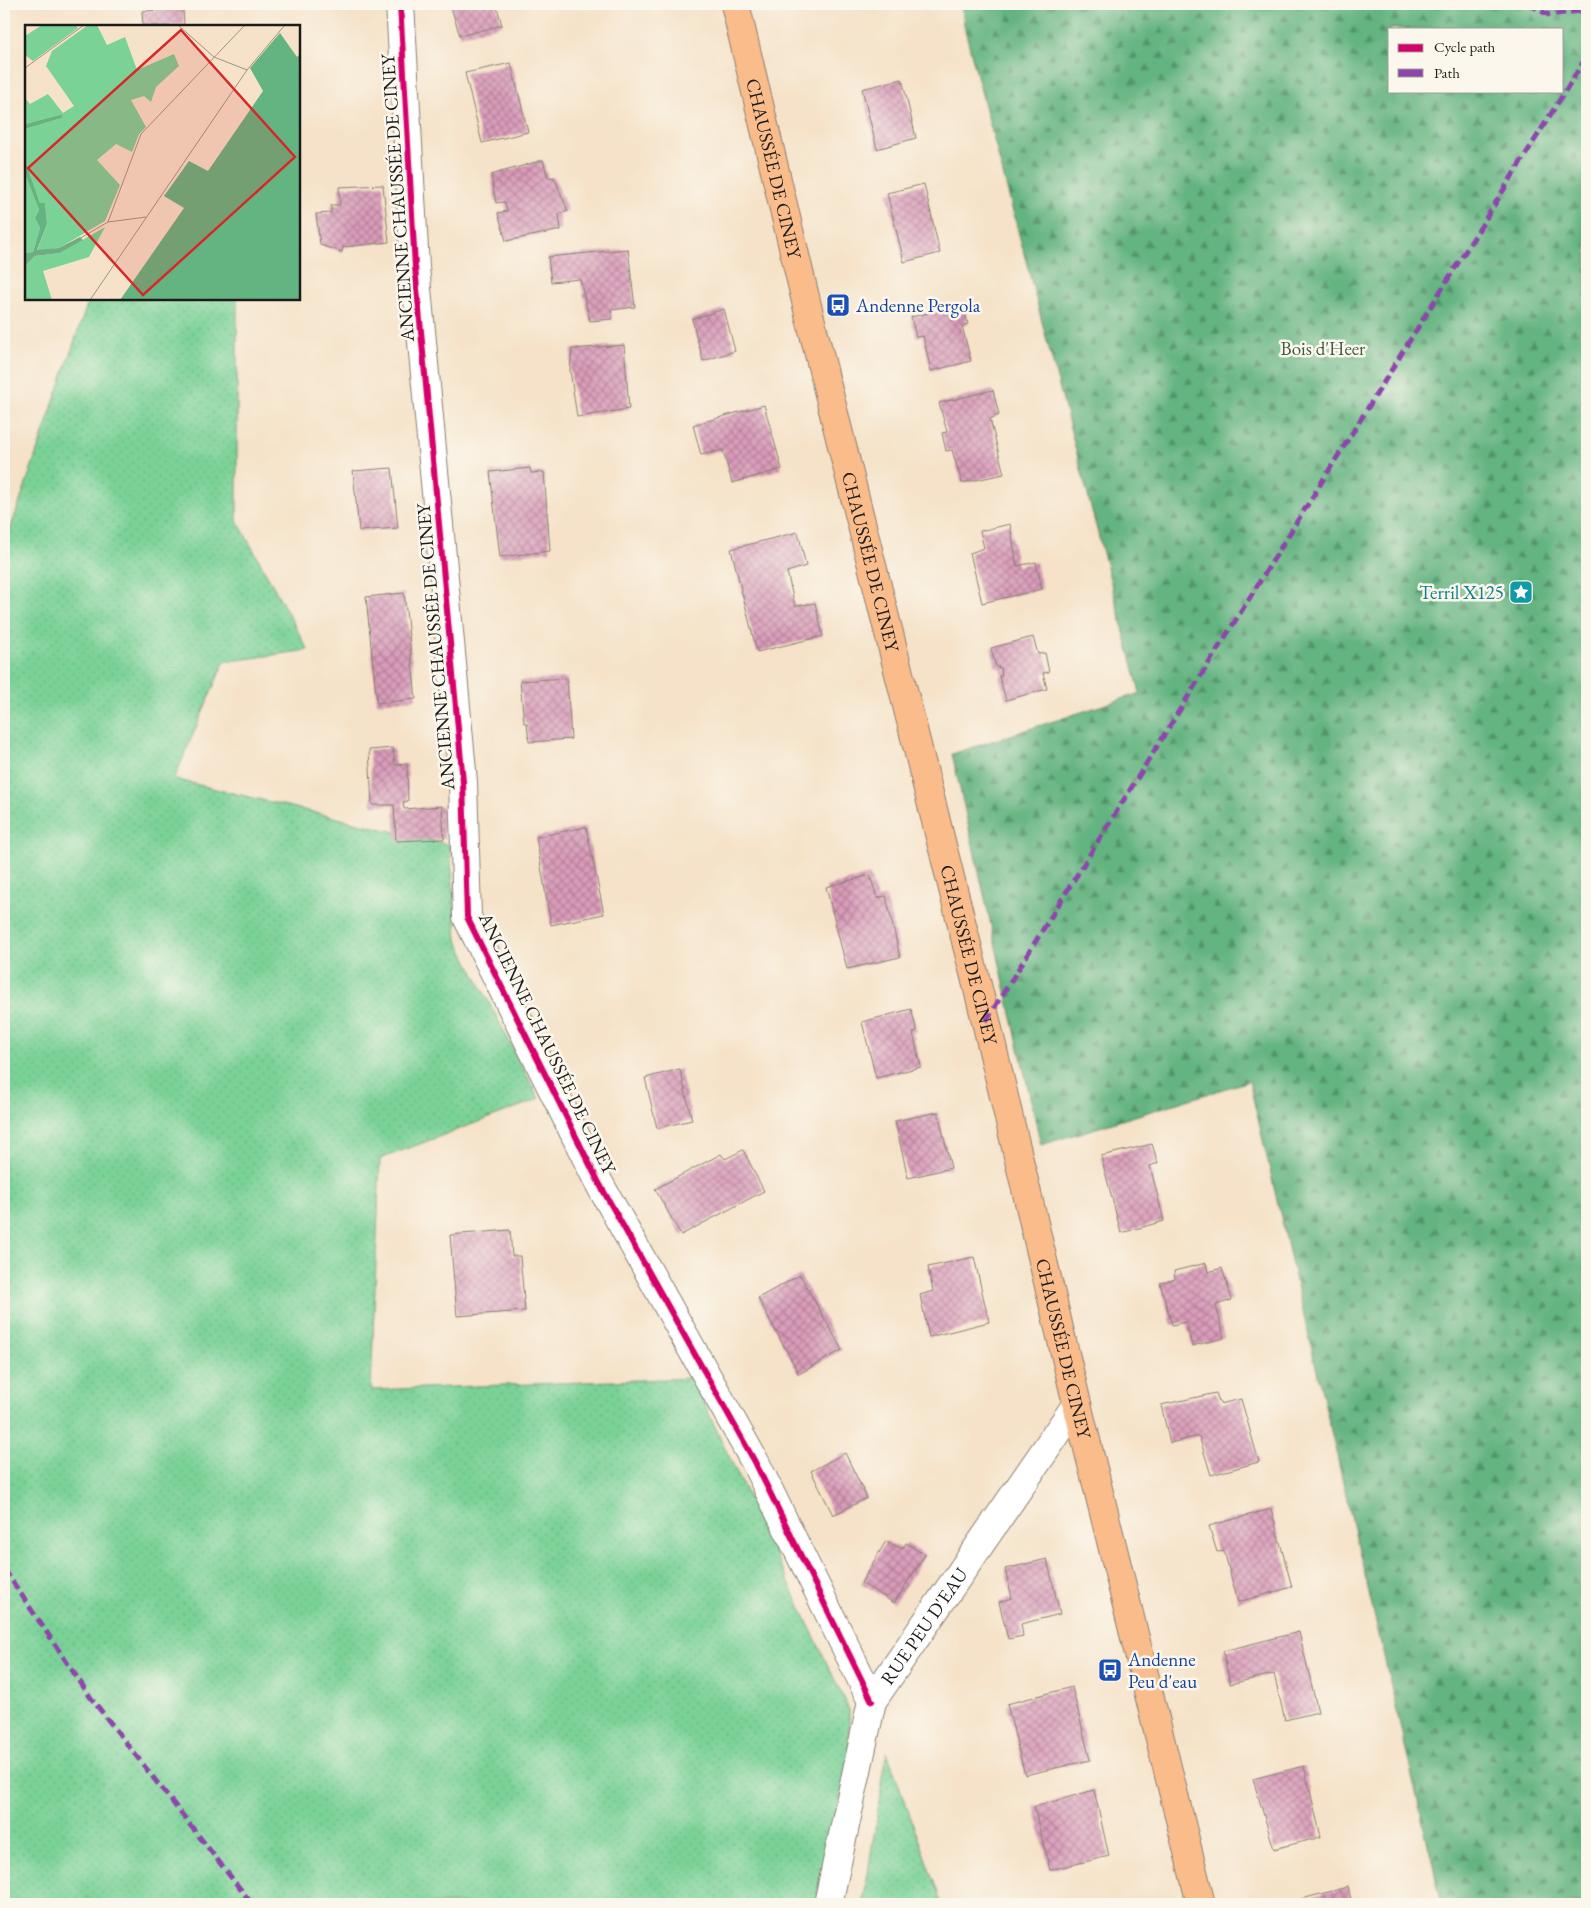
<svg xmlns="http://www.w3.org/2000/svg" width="1591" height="1908" viewBox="0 0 1591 1908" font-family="'EB Garamond',serif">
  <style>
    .green { fill: url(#green-dots); stroke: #4b775a }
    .forest { fill: url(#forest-firs); stroke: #40684e; fill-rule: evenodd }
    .building { fill: url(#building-cross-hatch) }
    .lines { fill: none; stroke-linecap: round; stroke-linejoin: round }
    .minor-casing { stroke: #887f72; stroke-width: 30 }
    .major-casing { stroke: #887f72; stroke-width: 30 }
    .minor { stroke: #fff; stroke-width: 28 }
    .major { stroke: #fabc8b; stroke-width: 28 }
    .quiet { stroke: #8e44ad; stroke-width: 5; stroke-dasharray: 10 5; stroke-linecap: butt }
    .cycleway-casing { stroke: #fbf7ec; stroke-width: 9 }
    .cycleway { stroke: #d6006c; stroke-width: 6 }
    .labels { text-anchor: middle; stroke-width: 5; stroke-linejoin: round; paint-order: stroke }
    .street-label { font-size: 19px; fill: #1c1c1c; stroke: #fbf7ec }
    .transit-label { font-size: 19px; fill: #164399; stroke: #fbf7ec; text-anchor: start }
    .park-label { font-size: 19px; fill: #3d5c47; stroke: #fbf7ec }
    .culture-label { font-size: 19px; fill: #0d838f; stroke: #fbf7ec; text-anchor: end }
    .inset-road { fill: none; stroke: #9e9383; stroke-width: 1 }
    .view { fill: #d62828; fill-opacity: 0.15; stroke: #d62828; stroke-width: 2.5 }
    .inset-edge { fill: none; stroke: #1c1c1c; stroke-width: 2.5 }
  </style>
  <defs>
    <pattern id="green-dots" width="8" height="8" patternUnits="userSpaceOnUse" patternTransform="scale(1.25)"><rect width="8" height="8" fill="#7ad297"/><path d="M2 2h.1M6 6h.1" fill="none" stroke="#69b482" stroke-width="1.8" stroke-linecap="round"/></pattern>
    <pattern id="forest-firs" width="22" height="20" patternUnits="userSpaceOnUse" patternTransform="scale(1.25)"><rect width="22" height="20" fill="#63b480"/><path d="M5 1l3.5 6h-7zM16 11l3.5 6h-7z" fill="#519268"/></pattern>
    <pattern id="building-cross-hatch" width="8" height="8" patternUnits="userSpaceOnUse" patternTransform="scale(1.25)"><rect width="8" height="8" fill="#da9cba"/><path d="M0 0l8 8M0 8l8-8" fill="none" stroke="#b07e96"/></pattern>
  </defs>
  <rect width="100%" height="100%" fill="#fbf7ec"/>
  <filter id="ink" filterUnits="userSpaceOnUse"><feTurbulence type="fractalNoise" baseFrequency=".02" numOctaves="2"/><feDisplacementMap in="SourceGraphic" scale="10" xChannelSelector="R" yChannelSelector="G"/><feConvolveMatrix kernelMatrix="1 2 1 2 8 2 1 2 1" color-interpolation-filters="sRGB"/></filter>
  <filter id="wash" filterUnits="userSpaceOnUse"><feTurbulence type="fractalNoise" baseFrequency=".0096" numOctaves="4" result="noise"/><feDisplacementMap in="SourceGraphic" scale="20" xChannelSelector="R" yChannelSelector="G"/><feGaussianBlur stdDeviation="1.12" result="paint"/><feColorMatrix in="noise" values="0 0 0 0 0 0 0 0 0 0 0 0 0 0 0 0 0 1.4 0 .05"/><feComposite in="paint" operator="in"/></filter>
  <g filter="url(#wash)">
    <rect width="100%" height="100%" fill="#f5e2c8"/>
    <g class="green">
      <polygon points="89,299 237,299 237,520 308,650 224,662 174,779 450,845 457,940 539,1099 380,1159 371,1390 692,1378 849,1710 849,1758 816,1904 4,1904 4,548"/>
      <polygon points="887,1752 942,1904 863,1904"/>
    </g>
    <path class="forest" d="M961,4H1587V1904H1442L1249,1081L1041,1145L952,754L1140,693L965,30ZM1390,29H1562V91H1390Z"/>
    <g id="blocks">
      <g class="building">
        <polygon points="450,4 496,4 502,25 460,36"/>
        <polygon points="183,9 184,26 143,26 142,11"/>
        <polygon points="511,63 528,132 482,143 465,73"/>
        <polygon points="902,79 916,138 877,149 862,89"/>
        <polygon points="543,160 548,178 554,177 568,211 559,214 561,230 506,241 498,213 507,211 505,202 496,203 491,175"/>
        <polygon points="924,184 940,253 904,262 887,193"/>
        <polygon points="383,185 389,242 343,247 342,252 320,245 316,214 331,213 331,205 340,205 339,187"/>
        <polygon points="628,249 635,307 611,310 612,319 590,321 580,279 551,282 548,257"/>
        <polygon points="963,305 968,324 962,326 971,361 931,371 923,336 916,337 911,317"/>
        <polygon points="724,309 735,351 703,361 692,319"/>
        <polygon points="624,345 629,409 577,417 570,370 572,349"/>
        <polygon points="993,390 999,415 990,419 1004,474 962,483 952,450 946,451 942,433 947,432 939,403"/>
        <polygon points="764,405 782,469 732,483 723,450 701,455 693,425"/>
        <polygon points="392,468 398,528 359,531 353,471"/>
        <polygon points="530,468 531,473 544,472 550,551 500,557 490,472"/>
        <polygon points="1010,524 1017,566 1036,562 1042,589 982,603 970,553 984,548 980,531"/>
        <polygon points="798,532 806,566 787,572 795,606 815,603 823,636 757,652 731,549"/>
        <polygon points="404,593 416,699 377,703 366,597"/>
        <polygon points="1033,637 1038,654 1045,653 1049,672 1043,673 1047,689 1006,700 999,676 1002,676 1001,668 996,667 991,648"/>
        <polygon points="567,678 571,739 529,742 527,723 524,723 520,681"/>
        <polygon points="393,748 395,765 407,764 408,801 403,802 404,809 442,806 444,839 396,841 394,805 372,805 369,750"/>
        <polygon points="586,827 604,914 551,925 536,837"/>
        <polygon points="870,875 877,898 886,896 900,957 847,969 826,887"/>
        <polygon points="911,1009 917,1031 913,1033 921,1067 876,1078 862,1022"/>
        <polygon points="680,1069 692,1120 657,1128 645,1078"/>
        <polygon points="938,1112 951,1168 908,1178 895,1121"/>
        <polygon points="1152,1144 1158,1163 1150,1166 1164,1221 1121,1233 1101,1156"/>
        <polygon points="743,1150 764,1191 681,1235 655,1189 721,1154 725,1159"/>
        <polygon points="510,1230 512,1256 520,1256 525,1311 457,1316 450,1235"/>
        <polygon points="974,1257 989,1322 929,1337 920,1295 933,1291 928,1267"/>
        <polygon points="1206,1263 1208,1272 1222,1268 1232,1300 1216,1305 1224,1338 1192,1346 1186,1322 1172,1325 1160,1283 1175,1279 1174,1271"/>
        <polygon points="800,1275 842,1350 799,1374 758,1298"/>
        <polygon points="1216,1393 1220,1404 1241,1399 1259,1462 1211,1475 1199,1436 1170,1443 1161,1405"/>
        <polygon points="845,1453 867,1498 833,1515 811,1471"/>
        <polygon points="1271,1509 1292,1587 1238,1602 1224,1551 1217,1552 1209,1526"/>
        <polygon points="886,1541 902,1549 906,1543 925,1555 894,1603 861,1583"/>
        <polygon points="1047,1559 1060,1614 1021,1624 1023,1636 1008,1639 999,1602 1012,1598 1005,1569"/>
        <polygon points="1299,1632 1318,1712 1285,1720 1274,1674 1230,1684 1223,1651"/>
        <polygon points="1072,1687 1090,1760 1025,1775 1007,1704"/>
        <polygon points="1304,1766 1321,1837 1274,1849 1253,1779"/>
        <polygon points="1094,1790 1109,1856 1050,1870 1034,1807"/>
        <polygon points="1348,1887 1352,1904 1282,1904"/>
      </g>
    </g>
  </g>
  <g filter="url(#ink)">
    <use href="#blocks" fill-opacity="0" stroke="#887f72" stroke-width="1"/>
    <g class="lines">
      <g class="minor-casing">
        <g id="minor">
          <polyline points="400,4 415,267 463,782 467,917 599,1183 755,1462 872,1701"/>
          <path id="s1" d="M828,1904L872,1701L1077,1404"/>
        </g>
      </g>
      <g class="major-casing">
        <g id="major">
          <path id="s2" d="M735,4L810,318L986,1021L1077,1404L1201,1904"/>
        </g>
      </g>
      <use href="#minor" class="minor"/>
      <use href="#major" class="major"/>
      <g class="quiet">
        <polyline points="1528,4 1549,15 1587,10"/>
        <polyline points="986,1021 1587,56"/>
        <polyline points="4,1569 91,1698 252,1904"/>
      </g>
      <g class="cycleway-casing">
        <polyline id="cycleway" points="400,4 415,267 463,782 467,917 599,1183 755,1462 872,1701"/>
      </g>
      <use href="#cycleway" class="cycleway"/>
    </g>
  </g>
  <defs>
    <g id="bus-square" transform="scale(1.25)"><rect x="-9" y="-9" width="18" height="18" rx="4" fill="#1a4fb4" stroke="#fbf7ec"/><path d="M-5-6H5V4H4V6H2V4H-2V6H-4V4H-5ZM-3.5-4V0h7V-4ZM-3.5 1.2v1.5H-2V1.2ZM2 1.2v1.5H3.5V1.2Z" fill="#fff"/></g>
    <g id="sight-square" transform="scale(1.25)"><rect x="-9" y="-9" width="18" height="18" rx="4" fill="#0f9aa8" stroke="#fbf7ec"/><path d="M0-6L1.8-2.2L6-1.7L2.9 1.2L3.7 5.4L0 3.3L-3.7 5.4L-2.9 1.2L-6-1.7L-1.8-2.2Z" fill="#fff"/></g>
  </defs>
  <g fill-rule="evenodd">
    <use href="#bus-square" x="838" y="305"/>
    <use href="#sight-square" x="1521" y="592"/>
    <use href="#bus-square" x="1110" y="1670"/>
  </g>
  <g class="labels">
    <g class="street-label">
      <text dy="7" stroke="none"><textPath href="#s2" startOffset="169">CHAUSSÉE DE CINEY</textPath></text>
      <text transform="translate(397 198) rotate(-94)" y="7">ANCIENNE CHAUSSÉE DE CINEY</text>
      <text dy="7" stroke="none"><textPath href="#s2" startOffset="574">CHAUSSÉE DE CINEY</textPath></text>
      <text transform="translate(435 647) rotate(-95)" y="7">ANCIENNE CHAUSSÉE DE CINEY</text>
      <text dy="7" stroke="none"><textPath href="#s2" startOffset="979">CHAUSSÉE DE CINEY</textPath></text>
      <text transform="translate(548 1043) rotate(64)" y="7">ANCIENNE CHAUSSÉE DE CINEY</text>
      <text dy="7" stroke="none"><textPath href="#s2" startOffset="1384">CHAUSSÉE DE CINEY</textPath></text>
      <text dy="7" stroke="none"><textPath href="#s1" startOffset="299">RUE PEU D'EAU</textPath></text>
    </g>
    <g class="transit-label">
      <text x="856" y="312">Andenne Pergola</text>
      <text x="1128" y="1666">Andenne<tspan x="1128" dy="22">Peu d'eau</tspan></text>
    </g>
    <g class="park-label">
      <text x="1323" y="355">Bois d'Heer</text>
    </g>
    <g class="culture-label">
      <text x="1504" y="599">Terril X125</text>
    </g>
  </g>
  <g transform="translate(25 25)">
    <rect width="275" height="275" fill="#f5e2c8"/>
    <path d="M17,0H51L53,3L8,36L0,30V11ZM63,0H72L82,20L100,12L112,45L149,29L154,41L131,62L126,77L119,71L106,75L121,102L114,109L107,127L91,119L72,135L95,160L80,196L34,223L12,226L22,199L20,178H15L0,135V104L37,93L38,89L0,99V73L5,79L23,69L38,88L49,81L21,41L27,26ZM0,149L14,185L10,193L15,203L8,227L0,228ZM80,202L64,232L18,246L27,275H0V241L10,231L35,228Z" fill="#7ad297"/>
    <path d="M255,8L272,32L275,29V275H95L159,183L139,171L164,136L183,146L238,66L225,43ZM38,89L37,93L0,104V99ZM0,135L15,178H20L22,199L12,225L34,223L55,212L58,215L35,228L10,231L0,241V228L8,227L15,203L10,193L14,185L0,149Z" fill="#63b480"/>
    <path class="inset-road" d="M153,0L189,32L222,45M0,43L59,0M83,197L116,109L220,0M0,238L9,228L35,225L83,197L121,192M65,275L222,45L260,0"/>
    <path class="view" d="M156,5L270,132L118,270L3,143Z"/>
    <rect width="275" height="275" class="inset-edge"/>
  </g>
  <rect width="1591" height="1908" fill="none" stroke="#fbf7ec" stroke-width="20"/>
  <rect x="1388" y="28" width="175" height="65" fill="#fbf7ec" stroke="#a29f99"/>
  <rect x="1398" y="44" width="25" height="8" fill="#d6006c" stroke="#a29f99"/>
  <text x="1434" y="52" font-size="15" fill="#1c1c1c">Cycle path</text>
  <rect x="1398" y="69" width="25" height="8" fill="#8e44ad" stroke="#a29f99"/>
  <text x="1434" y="78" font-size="15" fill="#1c1c1c">Path</text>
</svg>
